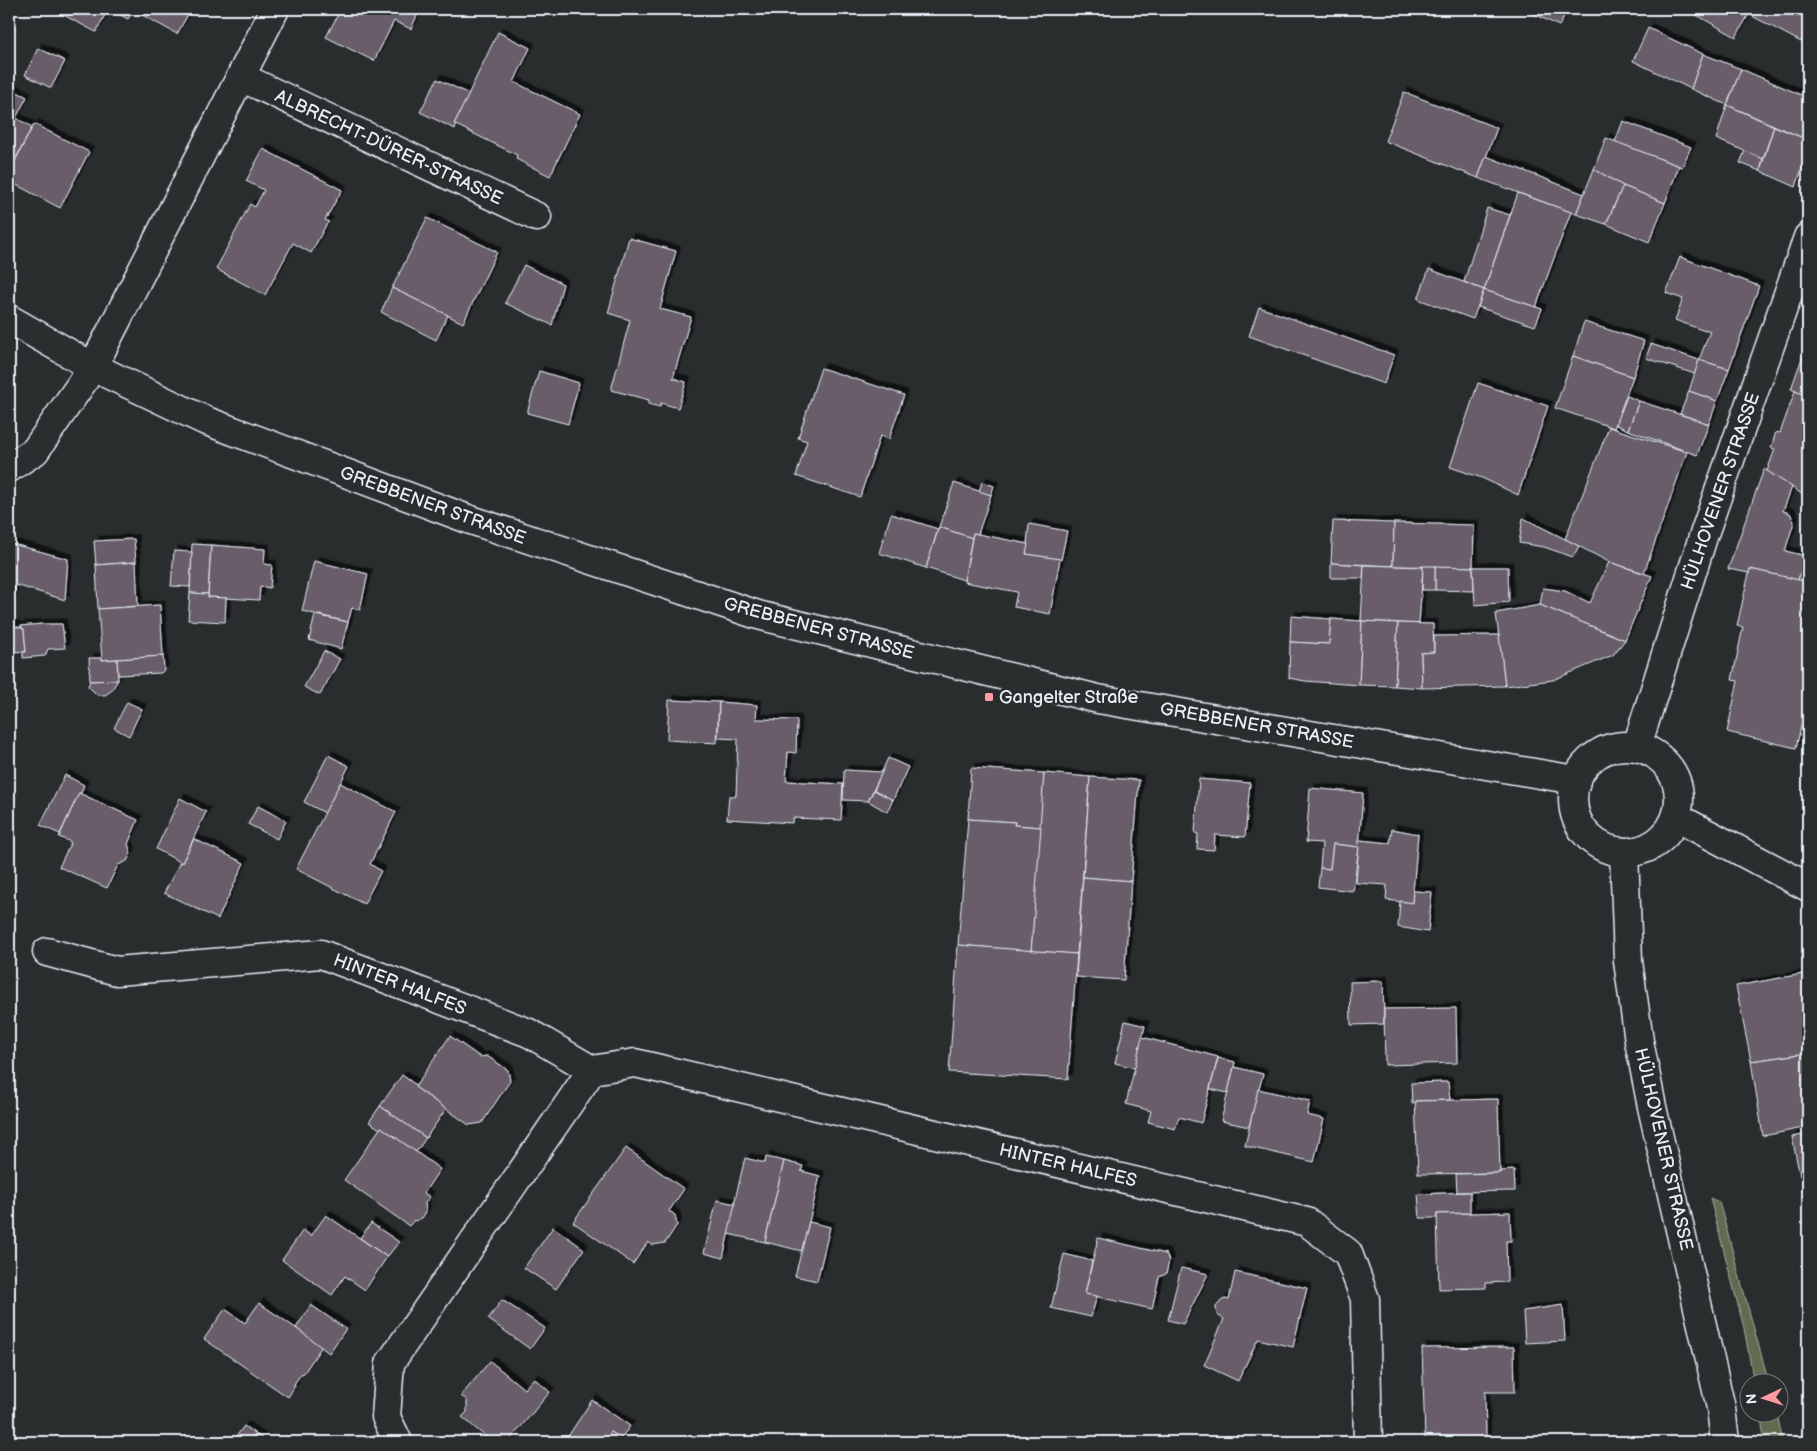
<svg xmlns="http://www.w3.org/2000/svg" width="1817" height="1451" viewBox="0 0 1817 1451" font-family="'Balsamiq Sans',sans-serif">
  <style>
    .green { fill: #626a50; stroke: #a5aea4 }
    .building { fill: #695d6b; stroke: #e8f1f8; filter: url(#shadow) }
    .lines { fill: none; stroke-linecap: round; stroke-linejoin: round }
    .minor-casing { stroke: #e8f1f8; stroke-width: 31 }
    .major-casing { stroke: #e8f1f8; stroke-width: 31 }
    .minor { stroke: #2a2d2e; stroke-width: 28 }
    .major { stroke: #2a2d2e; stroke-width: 28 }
    .poi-dot { fill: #ff9aa2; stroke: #2a2d2e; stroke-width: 2 }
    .labels { text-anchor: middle; stroke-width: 4.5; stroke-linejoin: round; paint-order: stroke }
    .street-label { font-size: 18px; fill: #e8f1f8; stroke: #2a2d2e }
    .poi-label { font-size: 18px; fill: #e8f1f8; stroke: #2a2d2e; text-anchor: start }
  </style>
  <defs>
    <filter id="shadow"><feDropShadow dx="4.5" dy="-4.5" stdDeviation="0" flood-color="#0009"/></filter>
  </defs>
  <rect width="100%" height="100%" fill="#2a2d2e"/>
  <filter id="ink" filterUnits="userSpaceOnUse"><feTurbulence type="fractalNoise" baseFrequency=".02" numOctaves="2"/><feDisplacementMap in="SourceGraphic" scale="10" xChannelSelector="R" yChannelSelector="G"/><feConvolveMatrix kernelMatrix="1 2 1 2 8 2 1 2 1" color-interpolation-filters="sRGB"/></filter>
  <g filter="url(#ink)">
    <g class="green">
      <polygon points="1710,1198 1719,1202 1769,1383 1754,1383 1744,1328"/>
      <polygon points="1760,1414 1777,1414 1783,1442 1765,1442"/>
    </g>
    <g class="building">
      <polygon points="52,9 108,9 96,32"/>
      <polygon points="109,9 191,9 177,34 133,10 128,19"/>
      <polygon points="341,9 420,9 411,29 394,21 374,61 326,37"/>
      <polygon points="1524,9 1568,9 1559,26"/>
      <polygon points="1692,9 1739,9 1749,14 1736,37 1691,12"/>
      <polygon points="1739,9 1808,9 1808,29 1801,42"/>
      <polygon points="1648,28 1703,54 1691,89 1633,61"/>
      <polygon points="498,32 530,48 514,82 580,114 550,176 516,159 517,155 454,124"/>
      <polygon points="38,48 65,61 51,88 25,75"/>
      <polygon points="1703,54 1741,69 1727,105 1691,89"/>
      <polygon points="1741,69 1808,98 1808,140 1727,105"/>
      <polygon points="437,79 469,94 454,124 456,125 455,129 420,112"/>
      <polygon points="9,88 27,97 9,131"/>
      <polygon points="1404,92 1497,128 1478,178 1385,141"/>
      <polygon points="1727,105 1774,126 1763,159 1716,139"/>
      <polygon points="16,118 32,127 12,166 9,164 9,131"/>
      <polygon points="1623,121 1691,147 1682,167 1615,142"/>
      <polygon points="34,124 89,152 60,208 9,181 9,173"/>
      <polygon points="1774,126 1808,140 1808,149 1796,187 1760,171"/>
      <polygon points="1606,138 1679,166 1665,203 1623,186 1594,169"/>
      <polygon points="263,149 342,190 325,220 329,222 326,225 311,253 293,243 265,295 216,269 250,204 255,207 264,190 246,181"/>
      <polygon points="1745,151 1763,159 1760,171 1740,163"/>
      <polygon points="1486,156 1584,194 1576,214 1478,178"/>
      <polygon points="1594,169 1623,186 1606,224 1576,214"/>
      <polygon points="1623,186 1665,203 1649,242 1606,224"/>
      <polygon points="1518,193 1571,212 1536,307 1484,290"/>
      <polygon points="1487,208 1510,215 1484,290 1464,282"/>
      <polygon points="427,218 497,252 463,323 392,288"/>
      <polygon points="629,238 676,251 660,309 691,317 673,378 686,382 678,408 661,403 660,407 648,404 649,400 611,390 630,320 608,313"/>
      <polygon points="1680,257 1759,286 1729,369 1699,360 1710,331 1705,329 1705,331 1675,320 1683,299 1666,293"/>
      <polygon points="524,265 563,284 552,325 505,303"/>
      <polygon points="1429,269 1484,290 1473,319 1418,299"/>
      <polygon points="392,288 448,315 436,340 381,312"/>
      <polygon points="1484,290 1542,309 1535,326 1478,307"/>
      <polygon points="1259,307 1394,355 1384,384 1249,336"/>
      <polygon points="1584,322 1644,341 1633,377 1573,356"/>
      <polygon points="1808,341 1808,396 1791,389"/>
      <polygon points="1651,344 1699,360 1695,374 1646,358"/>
      <polygon points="1573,356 1633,377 1614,428 1555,408"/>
      <polygon points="1699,360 1729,369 1717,401 1689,391"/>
      <polygon points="821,368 904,395 889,439 880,436 860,497 796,476 807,441 798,438"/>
      <polygon points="539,371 579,383 568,424 527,413"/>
      <polygon points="1478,383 1548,406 1518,495 1482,478 1450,467"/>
      <polygon points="1689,391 1717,401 1709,424 1680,414"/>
      <polygon points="1795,391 1808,396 1808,498 1767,471 1775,449 1771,448 1776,432 1780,433"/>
      <polygon points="1627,396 1639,401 1628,430 1616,425"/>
      <polygon points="1639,401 1709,424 1697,455 1628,430"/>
      <polygon points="1609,427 1687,452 1644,573 1609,562 1565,539"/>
      <polygon points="1764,469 1792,487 1783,511 1790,513 1794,522 1785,551 1806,556 1798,580 1750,569 1749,573 1728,569"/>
      <polygon points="982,482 994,486 991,495 979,492"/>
      <polygon points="954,483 991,495 978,534 973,533 972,538 939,527"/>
      <polygon points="891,514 938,529 926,568 879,553"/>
      <polygon points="1523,518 1579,546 1573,557 1544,547 1519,543"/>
      <polygon points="1333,521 1394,523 1393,566 1331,563"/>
      <polygon points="1394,523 1474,525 1473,567 1393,566"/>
      <polygon points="1029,524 1067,531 1061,560 1026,554"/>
      <polygon points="939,527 972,538 964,580 926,568"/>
      <polygon points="973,533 1028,544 1026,554 1060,559 1050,614 1014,607 1017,592 964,582"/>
      <polygon points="134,539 136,562 96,565 94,541"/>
      <polygon points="9,543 68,559 65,600 16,585 9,607"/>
      <polygon points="192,544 211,545 208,594 190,593"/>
      <polygon points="211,545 265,549 264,564 272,565 270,588 260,586 259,600 208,597"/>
      <polygon points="174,551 192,552 190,587 171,586"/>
      <polygon points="1807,551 1808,552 1808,582 1798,580"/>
      <polygon points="314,561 368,574 360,610 352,608 348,622 302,611"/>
      <polygon points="136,562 138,606 98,609 96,565"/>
      <polygon points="1609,562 1652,576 1625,640 1540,605 1543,588 1565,591 1590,603"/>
      <polygon points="1331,563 1364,565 1363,578 1331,578"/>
      <polygon points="1364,565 1423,567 1419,624 1361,621"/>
      <polygon points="1435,566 1473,567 1474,591 1435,590"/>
      <polygon points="1435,566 1435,590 1422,590 1423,566"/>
      <polygon points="1473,567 1508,567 1509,602 1475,605"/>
      <polygon points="1750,569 1808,582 1808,630 1807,638 1808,638 1808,664 1802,692 1808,693 1808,696 1796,748 1727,732 1738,681 1732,680 1743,627 1737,626"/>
      <polygon points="190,593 208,594 208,597 226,598 225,622 188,620"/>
      <polygon points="160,605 163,656 102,660 98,609"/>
      <polygon points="1540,605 1625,640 1613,655 1553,680 1505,686 1496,613"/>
      <polygon points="315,615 348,622 341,649 309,640"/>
      <polygon points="1291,616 1331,619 1329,644 1290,642"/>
      <polygon points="1331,619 1362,621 1359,685 1305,681 1289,678 1290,642 1329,644"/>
      <polygon points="1362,621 1398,623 1395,686 1359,685"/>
      <polygon points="1398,623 1433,624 1434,652 1421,653 1422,688 1395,686"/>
      <polygon points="9,624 24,629 26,652 9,651"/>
      <polygon points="42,624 62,624 65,648 48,649 45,656 23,658 23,652 26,652 24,629 20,626"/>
      <polygon points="1499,635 1505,686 1422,688 1421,653 1434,652 1434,636"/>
      <polygon points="324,651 340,659 320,695 304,687"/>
      <polygon points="163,656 164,670 161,673 118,675 117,659"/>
      <polygon points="89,658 102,658 102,660 117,659 118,680 90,681"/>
      <polygon points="118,680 111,691 105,695 97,695 88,686 90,681"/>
      <polygon points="669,700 719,702 717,743 667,740"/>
      <polygon points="127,702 142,709 129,736 114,728"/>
      <polygon points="719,702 757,705 756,719 797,720 796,753 788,752 786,781 843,784 841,820 793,818 792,823 727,819 729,796 736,796 738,739 718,738"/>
      <polygon points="328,755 349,766 325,813 304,802"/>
      <polygon points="888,758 908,767 893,800 874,790"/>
      <polygon points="971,768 1044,773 1041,827 1014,825 1015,822 968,819"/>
      <polygon points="844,770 882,772 868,801 843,800"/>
      <polygon points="1044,773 1090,777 1077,954 1031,951"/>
      <polygon points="65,775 84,785 81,793 79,793 60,834 40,825"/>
      <polygon points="1090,777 1139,780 1131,881 1083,877"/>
      <polygon points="1199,779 1250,783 1245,837 1215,835 1214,850 1197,849 1198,834 1195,833"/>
      <polygon points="340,783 396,812 370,864 381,871 364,904 296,869"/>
      <polygon points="1310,788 1363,793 1359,847 1333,844 1330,869 1320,868 1322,843 1306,842"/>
      <polygon points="874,790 893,800 887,812 868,801"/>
      <polygon points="79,793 138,820 128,844 131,853 127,861 118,865 107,888 59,867 71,842 59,837"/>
      <polygon points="180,798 206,812 182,863 156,849"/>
      <polygon points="258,806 286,821 277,839 248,824"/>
      <polygon points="968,819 1015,822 1014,825 1041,827 1031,951 958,945"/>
      <polygon points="1392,829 1418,834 1412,903 1386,900 1387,885 1356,883 1359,840 1390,843"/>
      <polygon points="194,839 244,863 218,919 164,893 180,862 182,863"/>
      <polygon points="1333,844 1359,847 1353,891 1318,887 1320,868 1330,869"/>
      <polygon points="1083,877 1131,881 1124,980 1076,977"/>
      <polygon points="1413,891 1432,892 1428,932 1398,927 1400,901 1412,903"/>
      <polygon points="958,945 1077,954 1068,1079 949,1072"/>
      <polygon points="1808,973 1808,1053 1751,1061 1736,986"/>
      <polygon points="1383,981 1384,1024 1351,1025 1350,982"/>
      <polygon points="1456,1008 1457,1063 1385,1065 1384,1009"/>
      <polygon points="1125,1021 1145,1026 1135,1068 1115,1063"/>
      <polygon points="450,1036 480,1057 487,1056 508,1070 510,1081 482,1123 469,1125 415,1087"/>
      <polygon points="1142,1037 1218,1057 1201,1123 1179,1117 1175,1129 1148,1122 1151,1111 1126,1104"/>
      <polygon points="1808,1053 1808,1127 1763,1136 1751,1061"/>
      <polygon points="1218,1058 1235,1062 1228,1093 1210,1089"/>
      <polygon points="1234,1067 1263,1074 1249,1127 1221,1121"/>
      <polygon points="402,1075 416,1085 415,1087 446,1109 426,1138 380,1106"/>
      <polygon points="1448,1082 1450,1100 1415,1101 1416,1103 1412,1104 1411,1083"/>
      <polygon points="1258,1089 1310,1101 1307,1115 1324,1119 1314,1162 1245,1146"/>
      <polygon points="1498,1099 1500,1173 1418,1174 1415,1101"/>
      <polygon points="380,1106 426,1138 416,1152 381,1127 380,1129 369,1122"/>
      <polygon points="381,1127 440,1169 424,1193 430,1197 425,1203 426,1212 422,1218 415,1221 414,1220 409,1226 344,1180"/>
      <polygon points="1808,1134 1808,1174 1800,1176 1792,1137"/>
      <polygon points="626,1148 684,1189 669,1211 675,1215 677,1225 665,1243 652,1245 648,1242 633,1264 573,1222"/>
      <polygon points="766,1157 784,1161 765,1242 728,1234 727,1233 745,1158 765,1163"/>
      <polygon points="784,1161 803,1166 801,1171 820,1176 802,1251 765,1242"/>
      <polygon points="1514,1170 1515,1191 1457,1192 1456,1174 1500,1173 1500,1171"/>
      <polygon points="1470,1192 1470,1213 1437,1214 1437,1218 1420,1218 1418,1194"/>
      <polygon points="717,1200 735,1204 723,1258 704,1253"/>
      <polygon points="1510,1212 1511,1241 1506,1241 1507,1282 1486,1283 1486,1288 1439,1289 1437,1214"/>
      <polygon points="326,1215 387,1257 365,1290 345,1276 332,1295 282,1260 303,1230 311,1236"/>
      <polygon points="809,1222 830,1227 817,1281 795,1276"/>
      <polygon points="371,1223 399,1242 387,1257 360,1238"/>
      <polygon points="553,1227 584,1249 556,1289 524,1268"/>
      <polygon points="1098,1238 1166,1254 1169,1261 1166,1274 1159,1277 1152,1309 1085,1294"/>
      <polygon points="1064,1254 1092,1261 1085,1294 1097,1296 1091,1317 1051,1308"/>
      <polygon points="1181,1268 1208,1274 1183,1324 1168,1320"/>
      <polygon points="1235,1272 1307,1288 1293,1347 1258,1339 1238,1381 1204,1365 1224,1319 1217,1315 1216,1307 1221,1301 1225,1299 1229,1300"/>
      <polygon points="502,1300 545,1328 530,1349 488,1319"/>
      <polygon points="259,1303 322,1346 304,1373 301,1374 294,1384 295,1386 288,1397 204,1339 225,1309 245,1323"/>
      <polygon points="311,1305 346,1329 329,1353 296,1328"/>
      <polygon points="1563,1305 1565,1341 1525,1343 1523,1311"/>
      <polygon points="1514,1347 1515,1392 1485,1392 1486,1439 1425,1440 1422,1348"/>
      <polygon points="490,1361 524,1389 534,1378 550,1392 508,1442 492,1442 462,1417 467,1412 467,1400 461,1396"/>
      <polygon points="592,1400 630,1426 621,1438 611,1432 605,1442 573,1442 567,1438"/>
      <polygon points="244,1426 267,1442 232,1442"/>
      <polygon points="611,1432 621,1438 626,1442 605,1442"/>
    </g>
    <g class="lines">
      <g class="minor-casing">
        <g id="minor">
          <polyline points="241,77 537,217"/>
          <polyline points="9,319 93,367 204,420 468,519 758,615 1098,699 1575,780"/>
          <polyline points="9,468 35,451 93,367 275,9"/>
          <polyline points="47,952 117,971 321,954 529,1033 592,1070"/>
          <polyline points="398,1442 386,1417 390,1363 592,1070 635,1063 1307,1222 1348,1253 1365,1299 1368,1442"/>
        </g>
      </g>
      <g class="major-casing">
        <g id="major">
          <circle cx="1626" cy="799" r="53"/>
          <polyline points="1637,746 1703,537 1808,237"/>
          <polyline points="1676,817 1808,887"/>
          <polyline points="1624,852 1628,961 1639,1041 1652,1107 1721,1408 1725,1442"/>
        </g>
      </g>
      <use href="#minor" class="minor"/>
      <use href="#major" class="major"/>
    </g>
  </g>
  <rect class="poi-dot" x="984" y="692" width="10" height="10" rx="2.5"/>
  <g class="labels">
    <g class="street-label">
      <text transform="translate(389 147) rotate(25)" y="6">ALBRECHT-DÜRER-STRASSE</text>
      <text transform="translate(1720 491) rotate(-71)" y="6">HÜLHOVENER STRASSE</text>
      <text transform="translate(433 505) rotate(20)" y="6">GREBBENER STRASSE</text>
      <text transform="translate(819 628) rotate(15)" y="6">GREBBENER STRASSE</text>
      <text transform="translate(1257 725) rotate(10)" y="6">GREBBENER STRASSE</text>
      <text transform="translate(400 984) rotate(21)" y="6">HINTER HALFES</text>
      <text transform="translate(1664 1149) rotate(77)" y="6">HÜLHOVENER STRASSE</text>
      <text transform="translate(1068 1165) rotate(13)" y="6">HINTER HALFES</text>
    </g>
    <g class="poi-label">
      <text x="999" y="703">Gangelter Straße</text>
    </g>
  </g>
  <rect width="1817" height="1451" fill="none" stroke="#2a2d2e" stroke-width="30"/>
  <rect x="15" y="15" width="1787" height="1421" fill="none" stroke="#e8f1f8" stroke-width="2" filter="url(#ink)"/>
  <g transform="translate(1764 1398) rotate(266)"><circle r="24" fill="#2a2d2e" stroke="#767b7f"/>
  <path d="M0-4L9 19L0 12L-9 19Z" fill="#ff9aa2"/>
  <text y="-8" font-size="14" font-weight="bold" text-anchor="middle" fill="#e8f1f8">N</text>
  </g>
</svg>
